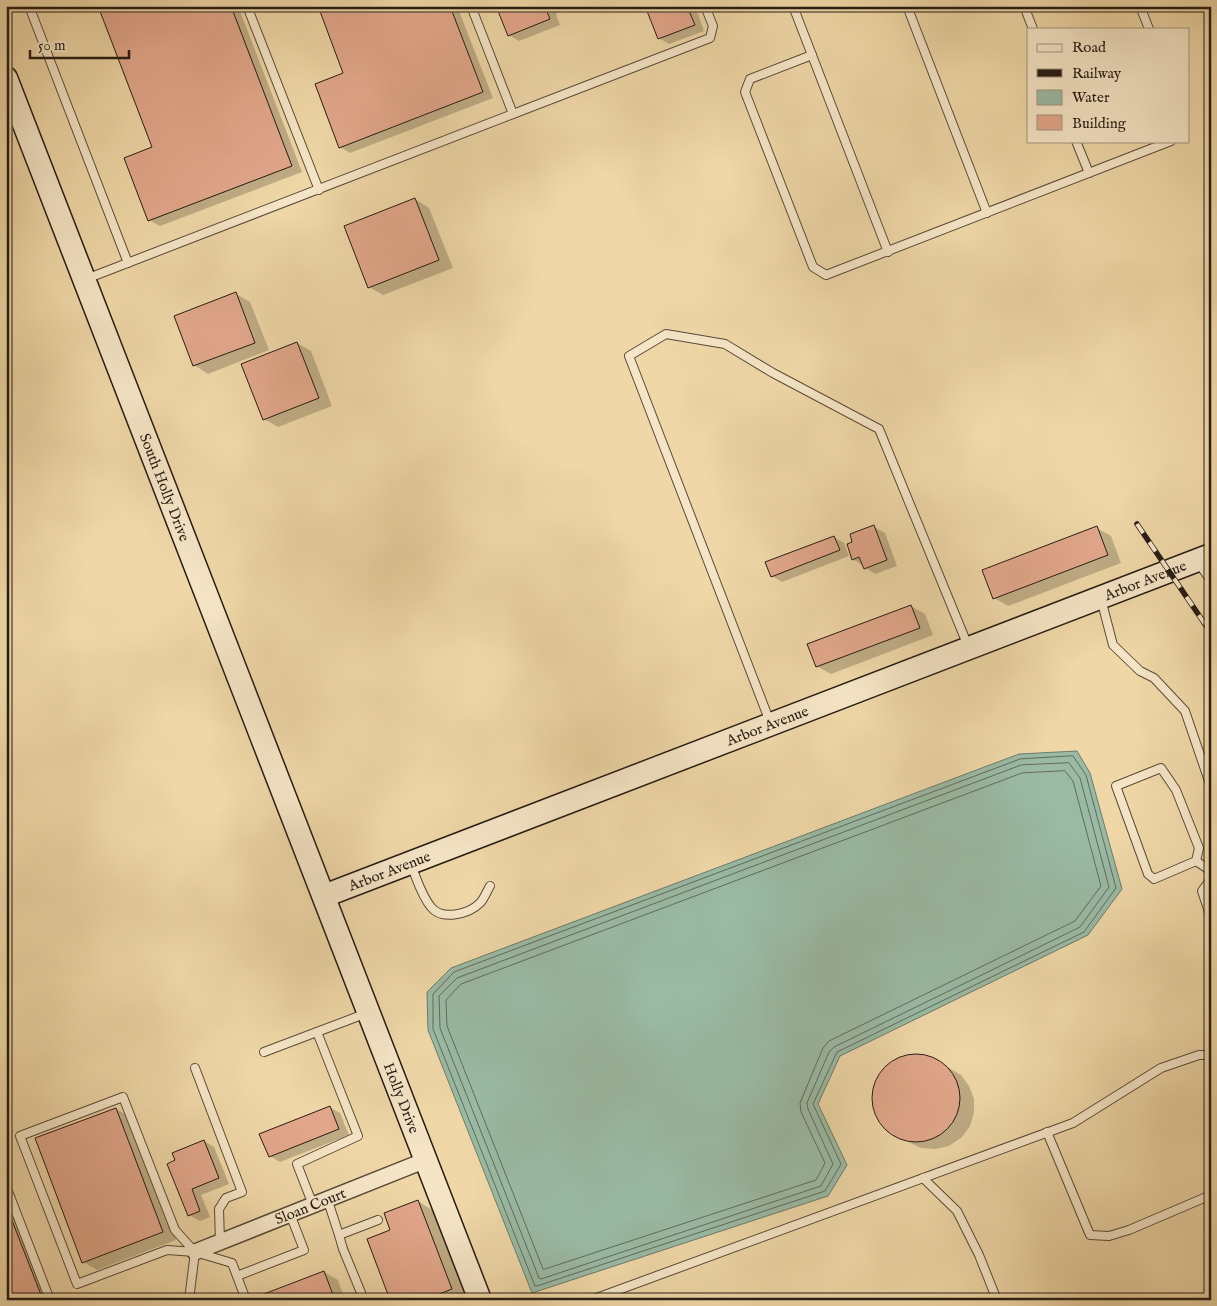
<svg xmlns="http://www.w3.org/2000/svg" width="1217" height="1306" viewBox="0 0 1217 1306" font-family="'IM FELL English',serif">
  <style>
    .water { fill: #9abaa5; stroke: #6c7b6b }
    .shadow { fill: #0003 }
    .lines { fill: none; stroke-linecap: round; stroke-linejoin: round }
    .shore { stroke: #606b5c; stroke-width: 1 }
    .building { fill: #e2a78b; stroke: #261c14 }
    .lane-casing { stroke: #584b39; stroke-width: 10 }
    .street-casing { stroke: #584b39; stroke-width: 18 }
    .secondary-casing { stroke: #261c14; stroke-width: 25 }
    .lane { stroke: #f5e5c6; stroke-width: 8 }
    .street { stroke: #f5e5c6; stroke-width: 15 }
    .secondary { stroke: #f5e5c6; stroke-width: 22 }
    .rail-casing { stroke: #261c14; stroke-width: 5.5 }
    .rail { stroke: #f5e5c6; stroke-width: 4; stroke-dasharray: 11; stroke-linecap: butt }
    .labels { text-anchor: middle; stroke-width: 4.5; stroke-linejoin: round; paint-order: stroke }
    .street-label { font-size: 15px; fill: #261c14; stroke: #f5e5c6 }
  </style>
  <rect width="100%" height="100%" fill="#efd7a7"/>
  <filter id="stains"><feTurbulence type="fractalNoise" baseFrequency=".004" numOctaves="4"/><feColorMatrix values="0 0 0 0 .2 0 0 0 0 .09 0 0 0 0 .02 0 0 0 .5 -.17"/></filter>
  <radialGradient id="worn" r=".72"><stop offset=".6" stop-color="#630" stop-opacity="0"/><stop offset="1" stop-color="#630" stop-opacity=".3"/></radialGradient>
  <polygon class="water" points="1077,751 1090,773 1122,889 1088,935 840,1056 818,1104 847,1165 828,1196 532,1293 428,1030 427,992 451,968 1019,754"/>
  <g class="shadow">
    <polygon points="100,6 238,6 302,172 160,226 149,220 154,148"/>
    <polygon points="319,6 457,6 493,98 350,153 340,147 345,74"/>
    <polygon points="497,6 575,6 569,9 559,8 556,15 560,25 519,41 509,35"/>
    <polygon points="647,6 695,6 704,31 669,44 659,38"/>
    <polygon points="415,199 429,208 453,268 383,295 369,287"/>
    <polygon points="236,294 250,302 269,350 208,374 194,365"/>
    <polygon points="297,343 311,351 332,406 278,427 264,419"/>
    <polygon points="874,527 885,533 897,566 875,574 853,559"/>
    <polygon points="1097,528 1111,536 1121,563 1008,606 994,598"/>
    <polygon points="834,537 844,543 849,556 782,582 772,576"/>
    <polygon points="911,606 925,614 933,635 831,674 817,666"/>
    <polygon points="921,1055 934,1059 961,1075 969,1086 974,1099 974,1113 970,1126 962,1137 949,1146 935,1149 921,1148 892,1134 882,1124 875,1111 873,1097 876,1082 883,1070 894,1061 907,1056"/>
    <polygon points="329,1107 340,1113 349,1135 280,1162 270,1156"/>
    <polygon points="116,1109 130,1117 176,1240 97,1270 83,1262"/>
    <polygon points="204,1141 214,1147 229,1184 201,1195 210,1217 200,1221 189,1215 169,1164"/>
    <polygon points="6,1178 53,1300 9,1300 6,1292"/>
    <polygon points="418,1201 432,1210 466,1297 458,1300 392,1300 392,1231"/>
    <polygon points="324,1272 338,1280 345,1300 258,1300"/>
  </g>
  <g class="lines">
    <g class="shore">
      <polygon points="1073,756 1086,775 1116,888 1084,932 837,1052 813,1104 841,1164 825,1191 537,1286 535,1286 433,1029 433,994 454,972 1020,759"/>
      <polygon points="1069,763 1080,778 1109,887 1080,927 834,1047 829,1052 807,1103 808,1109 833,1164 821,1186 541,1279 539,1278 440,1028 439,996 457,978 1021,765"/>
      <polygon points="1065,771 1073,781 1101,886 1075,921 829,1041 823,1048 800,1103 801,1112 825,1163 816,1180 545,1269 543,1269 447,1026 446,1000 461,984 1022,773"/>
    </g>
  </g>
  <g class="building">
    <polygon points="98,6 231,6 292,166 148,221 124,158 152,147"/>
    <polygon points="318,6 450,6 483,92 339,148 315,84 343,73"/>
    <polygon points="496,6 547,6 546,9 550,19 508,36"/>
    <polygon points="645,6 687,6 695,25 658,39"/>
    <polygon points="415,198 439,260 368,288 344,226"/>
    <polygon points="236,292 255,343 193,366 174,316"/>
    <polygon points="297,342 319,398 263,420 241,364"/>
    <polygon points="874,525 887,560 864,569 859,557 852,560 847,544 852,542 850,534"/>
    <polygon points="1097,526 1108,555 993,599 982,570"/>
    <polygon points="834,536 840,550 771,577 765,562"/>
    <polygon points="911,605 920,628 816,667 807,644"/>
    <circle cx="916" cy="1098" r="44"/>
    <polygon points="330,1106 339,1129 269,1157 259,1134"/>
    <polygon points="116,1108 163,1232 82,1263 35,1138"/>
    <polygon points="204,1140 219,1178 192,1189 200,1211 188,1216 167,1164 175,1160 172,1153"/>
    <polygon points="418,1200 452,1289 424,1300 390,1300 367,1239 390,1230 384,1213"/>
    <polygon points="6,1205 43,1300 8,1300 6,1296"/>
    <polygon points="324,1271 335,1300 257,1300 256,1297"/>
  </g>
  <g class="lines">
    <g class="lane-casing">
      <g id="lane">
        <polyline points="29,6 128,263"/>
        <polyline points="247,6 319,190"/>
        <polyline points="793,6 888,252"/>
        <polyline points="907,6 987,213"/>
        <polyline points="1024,6 1033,29"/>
        <polyline points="1140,6 1149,29"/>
        <polyline points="812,55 750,79 745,92 813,267 826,275 1171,141"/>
        <polyline points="513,114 710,38 713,26 705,6"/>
        <polyline points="1076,141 1089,173"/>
        <polyline points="86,279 513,114 471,6"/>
        <polyline points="1198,562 1211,581"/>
        <polyline points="1101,599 1113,645 1140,671 1154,678 1185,711 1211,787"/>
        <polyline points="770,722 629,356 666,334 725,344 773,373 879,429 968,646"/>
        <polygon points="1161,768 1176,790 1199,848 1196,861 1154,879 1148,874 1116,786"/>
        <polyline points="1196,861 1211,871"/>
        <path d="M411,865C417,879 421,895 431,907C442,921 469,914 480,903C484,899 487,891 490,886"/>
        <polyline points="1211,879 1202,891 1211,918"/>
        <polyline points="264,1052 367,1013"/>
        <polyline points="195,1068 242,1192 226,1198 219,1209 220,1242"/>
        <polyline points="1047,1132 1090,1235 1109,1236 1129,1230 1211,1195"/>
        <polyline points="923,1178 957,1211 979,1255 997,1300"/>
        <polyline points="6,1186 50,1300"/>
        <polyline points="327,1198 339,1235 378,1220"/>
        <polyline points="313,1205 297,1164 358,1136 317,1032"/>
        <polyline points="339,1235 343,1249 364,1300"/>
        <polyline points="237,1276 304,1250 290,1214"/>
        <polyline points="189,1300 195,1252 175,1230 123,1097 20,1136 77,1284 167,1250 195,1252 232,1263 246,1300"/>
        <polyline points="591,1300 1073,1123 1161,1068 1199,1055 1211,1055"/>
      </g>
    </g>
    <g class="street-casing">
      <g id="street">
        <path id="s1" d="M195,1252L426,1160"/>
      </g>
    </g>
    <g class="secondary-casing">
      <g id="secondary">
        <path id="s2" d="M6,78L480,1300"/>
        <path id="s3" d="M324,896L1211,555"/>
      </g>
    </g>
    <use href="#lane" class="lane"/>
    <use href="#street" class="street"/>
    <use href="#secondary" class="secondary"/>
    <g class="rail-casing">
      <polyline id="rail" points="1137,524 1211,633"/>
    </g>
    <use href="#rail" class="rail"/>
  </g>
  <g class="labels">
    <g class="street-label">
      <text dy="5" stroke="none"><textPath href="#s2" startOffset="439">South Holly Drive</textPath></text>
      <text dy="5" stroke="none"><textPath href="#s3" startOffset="880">Arbor Avenue</textPath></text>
      <text dy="5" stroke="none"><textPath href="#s3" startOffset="475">Arbor Avenue</textPath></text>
      <text dy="5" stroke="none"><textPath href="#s3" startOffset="70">Arbor Avenue</textPath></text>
      <text dy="5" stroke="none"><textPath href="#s2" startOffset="1094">Holly Drive</textPath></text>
      <text dy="5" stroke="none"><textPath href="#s1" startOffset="124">Sloan Court</textPath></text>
    </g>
  </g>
  <rect width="1217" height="1306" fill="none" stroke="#efd7a7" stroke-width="25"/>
  <rect x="8" y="8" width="1202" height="1291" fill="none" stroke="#261c14" stroke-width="2.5"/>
  <rect x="12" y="12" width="1192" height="1281" fill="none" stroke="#261c14"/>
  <rect x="1027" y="28" width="162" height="115" fill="#f5e5c6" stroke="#a2957f"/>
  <rect x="1037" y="44" width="25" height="8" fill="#f5e5c6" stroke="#a2957f"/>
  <text x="1072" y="52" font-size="15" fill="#261c14">Road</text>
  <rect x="1037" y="69" width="25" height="8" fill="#261c14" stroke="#a2957f"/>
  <text x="1072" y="78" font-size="15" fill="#261c14">Railway</text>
  <rect x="1037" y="90" width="25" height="15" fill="#9abaa5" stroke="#a2957f"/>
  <text x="1072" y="102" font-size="15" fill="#261c14">Water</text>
  <rect x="1037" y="115" width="25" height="15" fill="#e2a78b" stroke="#a2957f"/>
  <text x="1072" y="128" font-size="15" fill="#261c14">Building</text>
  <path d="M30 50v8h99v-8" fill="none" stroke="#261c14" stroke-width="2.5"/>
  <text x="38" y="50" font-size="15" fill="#261c14" stroke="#f5e5c6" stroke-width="4" paint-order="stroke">50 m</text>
  <rect width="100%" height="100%" filter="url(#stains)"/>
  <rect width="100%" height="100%" fill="url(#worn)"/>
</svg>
